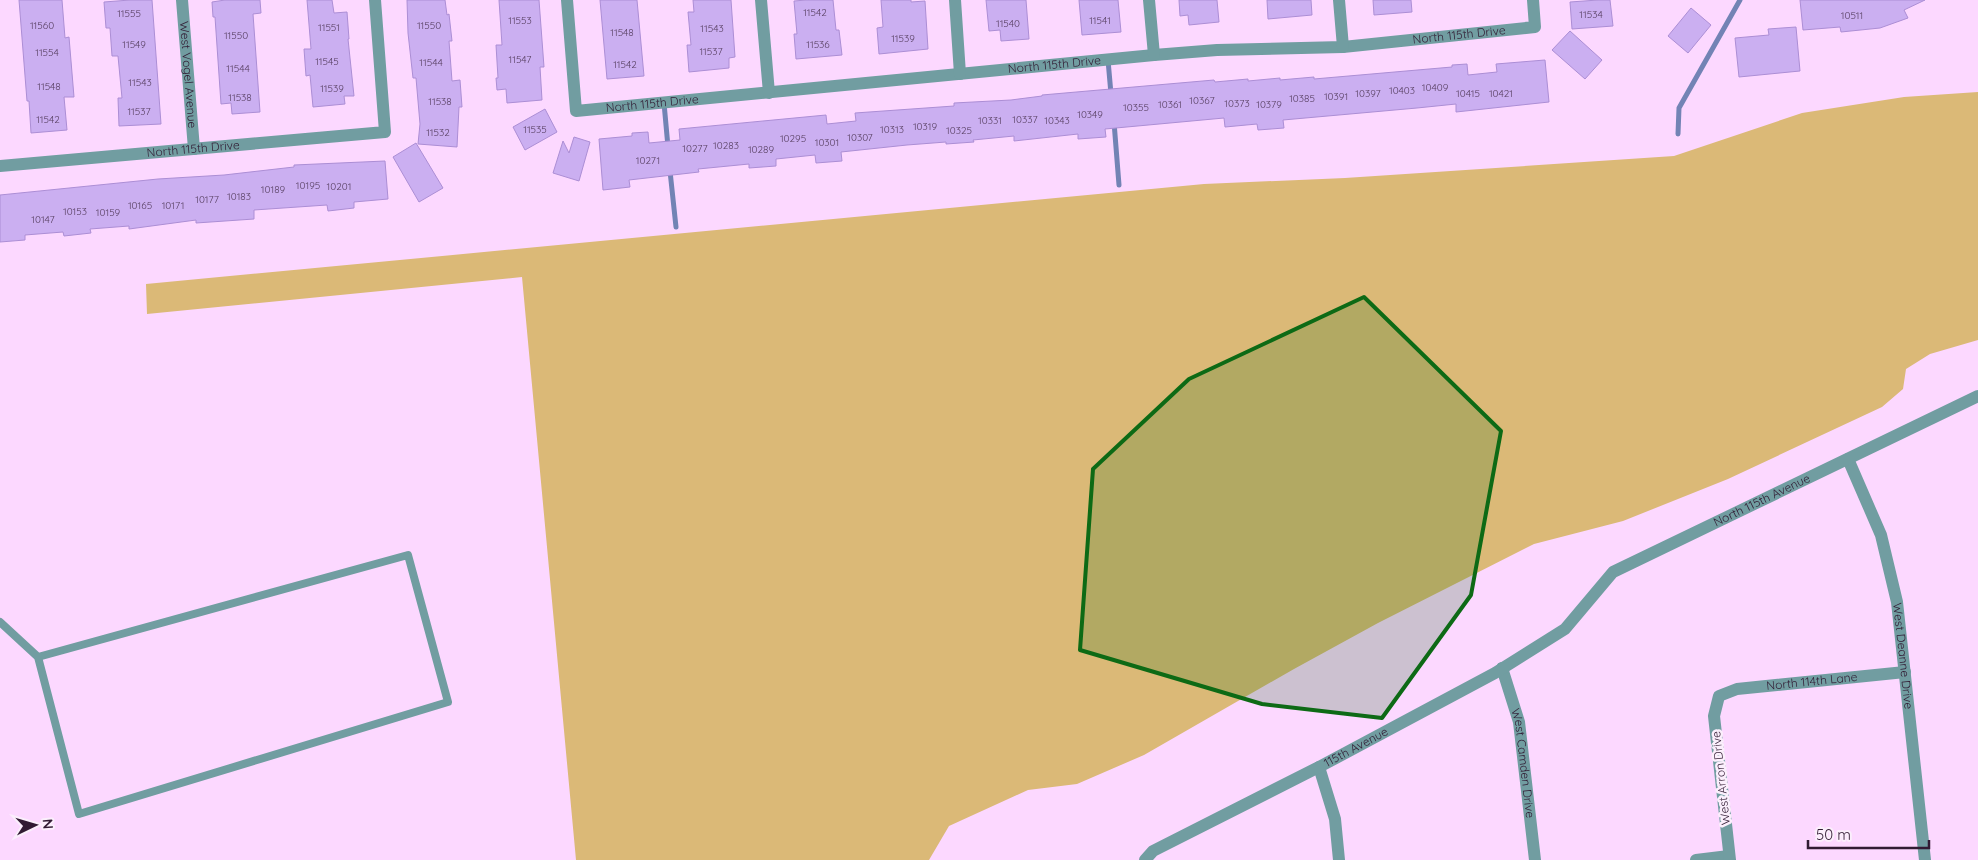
<svg xmlns="http://www.w3.org/2000/svg" width="1978" height="860" viewBox="0 0 1978 860" font-family="Quicksand,sans-serif">
  <style>
    .green { fill: #dbb977 }
    .lines { fill: none; stroke-linecap: round; stroke-linejoin: round }
    .stream { stroke: #7383b5; stroke-width: 5 }
    .building { fill: #cbaff1; stroke: #ac8ed5 }
    .lane { stroke: #719da1; stroke-width: 8 }
    .street { stroke: #719da1; stroke-width: 12 }
    .marked { fill: #0d6a15; fill-opacity: 0.2; stroke: #0d6a15; stroke-width: 4; stroke-linejoin: round }
    .labels { text-anchor: middle; stroke-width: 5; stroke-linejoin: round; paint-order: stroke }
    .number-label { font-size: 10px; fill: #584062 }
    .street-label { font-size: 12px; fill: #311b33; stroke: #fbeffc }
  </style>
  <rect width="100%" height="100%" fill="#fcd8ff"/>
  <polygon class="green" points="1978,92 1978,340 1930,354 1906,369 1903,389 1882,407 1728,479 1623,521 1534,544 1378,623 1294,669 1144,755 1077,784 1028,790 949,826 929,860 576,860 522,277 147,314 146,284 1204,184 1345,178 1674,156 1802,113 1904,97"/>
  <g class="lines">
    <g class="stream">
      <polyline points="1108,60 1111,94"/>
      <polyline points="664,103 668,147"/>
      <polyline points="1114,122 1119,185"/>
      <polyline points="1678,134 1679,108 1740,0"/>
      <polyline points="670,171 676,227"/>
    </g>
  </g>
  <g class="building">
    <polygon points="19,0 62,0 65,38 69,37 74,97 64,97 67,130 31,133 29,101 27,101"/>
    <polygon points="130,0 152,0 161,124 119,126 118,98 122,98 118,56 112,56 110,28 106,28 104,2"/>
    <polygon points="225,0 260,0 261,13 253,14 260,112 232,114 231,103 221,104 215,17 213,17 212,2"/>
    <polygon points="307,0 332,0 334,13 347,12 349,39 348,39 354,96 344,96 345,104 313,107 310,75 306,76 304,49 311,49"/>
    <polygon points="407,0 445,0 447,15 449,14 452,41 449,41 452,81 460,80 462,107 459,107 457,147 418,144 420,124 416,78 413,78 408,33"/>
    <polygon points="499,0 539,0 544,67 540,67 542,100 507,103 506,89 497,90 496,78 498,78 496,45 502,45"/>
    <polygon points="600,0 637,0 644,76 607,79"/>
    <polygon points="693,0 731,0 735,57 729,58 729,68 689,72 687,45 691,45 688,12 694,12"/>
    <polygon points="806,0 833,0 836,30 839,30 842,55 796,59 794,34 797,34 794,1"/>
    <polygon points="881,0 911,0 911,2 925,1 928,49 879,54 877,28 883,27"/>
    <polygon points="986,0 1026,0 1029,39 1001,41 1000,30 989,31"/>
    <polygon points="1079,0 1118,0 1121,32 1082,35"/>
    <polygon points="1179,0 1217,0 1219,22 1189,25 1188,15 1180,16"/>
    <polygon points="1267,0 1311,0 1312,15 1268,19"/>
    <polygon points="1373,0 1411,0 1412,12 1374,15"/>
    <polygon points="1598,0 1610,0 1613,26 1572,29 1570,2"/>
    <polygon points="1800,0 1925,0 1904,10 1908,18 1880,28 1841,32 1840,27 1803,30"/>
    <polygon points="1691,8 1711,25 1688,53 1668,36"/>
    <polygon points="1796,27 1800,71 1739,77 1735,38 1769,35 1768,29"/>
    <polygon points="1570,31 1602,60 1585,79 1552,50"/>
    <polygon points="1545,60 1549,102 1456,112 1456,104 1417,108 1283,120 1284,128 1258,130 1257,124 1225,127 1224,118 1105,129 1106,137 1078,139 1078,134 1014,141 1014,136 973,140 974,142 946,144 946,142 907,145 841,152 842,161 816,163 815,155 776,159 776,166 749,168 749,164 698,169 699,172 629,180 630,187 603,190 599,139 632,136 632,133 648,132 649,143 680,140 679,129 826,115 827,124 856,121 855,113 954,106 954,103 1011,100 1042,96 1042,95 1214,80 1215,82 1248,79 1248,81 1280,78 1280,80 1314,77 1314,79 1452,67 1452,65 1467,64 1468,75 1497,72 1496,64"/>
    <polygon points="545,109 557,132 525,150 513,127"/>
    <polygon points="574,137 590,142 579,181 553,173 563,141 569,153"/>
    <polygon points="416,143 443,188 419,202 393,157"/>
    <polygon points="385,161 388,199 354,202 354,208 328,211 327,205 254,210 254,219 196,223 196,220 129,229 129,226 90,229 91,233 64,236 63,232 25,235 25,240 0,242 0,195 158,179 224,175 294,167 294,165"/>
  </g>
  <g class="lines">
    <polyline class="lane" points="0,622 38,657 79,814 448,702 408,555 38,657"/>
    <g class="street">
      <path id="s1" d="M182,0L194,149"/>
      <path id="s2" d="M567,0L576,111L1154,55L1217,50L1343,47L1535,27L1533,0"/>
      <polyline points="761,0 769,93"/>
      <polyline points="955,0 960,74"/>
      <polyline points="1149,0 1154,55"/>
      <polyline points="1339,0 1343,47"/>
      <path id="s3" d="M0,166L385,132L375,0"/>
      <path id="s4" d="M1848,459L1881,535L1897,602L1925,860"/>
      <path id="s5" d="M1502,668L1519,722L1535,860"/>
      <polyline points="1319,767 1335,819 1339,860"/>
      <path id="s6" d="M1145,860L1153,851L1319,767L1495,673L1565,629L1613,572L1978,396"/>
      <polyline points="1696,860 1729,856"/>
      <path id="s7" d="M1730,860L1714,716L1719,696L1737,689L1905,672"/>
    </g>
  </g>
  <path class="marked" d="M1364,297L1501,431L1471,595L1382,718L1262,704L1080,650L1093,469L1189,379Z"/>
  <g class="labels">
    <g class="number-label">
      <text x="815" y="16">11542</text>
      <text x="129" y="17">11555</text>
      <text x="1591" y="18">11534</text>
      <text x="1852" y="19">10511</text>
      <text x="520" y="24">11553</text>
      <text x="1100" y="24">11541</text>
      <text x="1008" y="27">11540</text>
      <text x="42" y="29">11560</text>
      <text x="429" y="29">11550</text>
      <text x="329" y="31">11551</text>
      <text x="712" y="32">11543</text>
      <text x="622" y="36">11548</text>
      <text x="236" y="39">11550</text>
      <text x="903" y="42">11539</text>
      <text x="134" y="48">11549</text>
      <text x="818" y="48">11536</text>
      <text x="711" y="55">11537</text>
      <text x="47" y="56">11554</text>
      <text x="520" y="63">11547</text>
      <text x="327" y="65">11545</text>
      <text x="431" y="66">11544</text>
      <text x="625" y="68">11542</text>
      <text x="238" y="72">11544</text>
      <text x="140" y="86">11543</text>
      <text x="49" y="90">11548</text>
      <text x="1435" y="91">10409</text>
      <text x="332" y="92">11539</text>
      <text x="1402" y="94">10403</text>
      <text x="1368" y="97">10397</text>
      <text x="1468" y="97">10415</text>
      <text x="1501" y="97">10421</text>
      <text x="1336" y="100">10391</text>
      <text x="240" y="101">11538</text>
      <text x="1302" y="102">10385</text>
      <text x="1202" y="104">10367</text>
      <text x="440" y="105">11538</text>
      <text x="1237" y="107">10373</text>
      <text x="1170" y="108">10361</text>
      <text x="1269" y="108">10379</text>
      <text x="1136" y="111">10355</text>
      <text x="139" y="115">11537</text>
      <text x="1090" y="118">10349</text>
      <text x="48" y="123">11542</text>
      <text x="1025" y="123">10337</text>
      <text x="990" y="124">10331</text>
      <text x="1057" y="124">10343</text>
      <text x="925" y="130">10319</text>
      <text x="535" y="133">11535</text>
      <text x="892" y="133">10313</text>
      <text x="959" y="134">10325</text>
      <text x="438" y="136">11532</text>
      <text x="860" y="141">10307</text>
      <text x="793" y="142">10295</text>
      <text x="827" y="146">10301</text>
      <text x="726" y="149">10283</text>
      <text x="695" y="152">10277</text>
      <text x="761" y="153">10289</text>
      <text x="648" y="164">10271</text>
      <text x="308" y="189">10195</text>
      <text x="339" y="190">10201</text>
      <text x="273" y="193">10189</text>
      <text x="239" y="200">10183</text>
      <text x="207" y="203">10177</text>
      <text x="140" y="209">10165</text>
      <text x="173" y="209">10171</text>
      <text x="75" y="215">10153</text>
      <text x="108" y="216">10159</text>
      <text x="43" y="223">10147</text>
    </g>
    <g class="street-label">
      <text dy="4" stroke="none"><textPath href="#s2" startOffset="998">North 115th Drive</textPath></text>
      <text dy="4" stroke="none"><textPath href="#s2" startOffset="592">North 115th Drive</textPath></text>
      <text dy="4" stroke="none"><textPath href="#s1" startOffset="75">West Vogel Avenue</textPath></text>
      <text dy="4" stroke="none"><textPath href="#s2" startOffset="188">North 115th Drive</textPath></text>
      <text dy="4" stroke="none"><textPath href="#s3" startOffset="194">North 115th Drive</textPath></text>
      <text dy="4" stroke="none"><textPath href="#s6" startOffset="720">North 115th Avenue</textPath></text>
      <text dy="4" stroke="none"><textPath href="#s4" startOffset="206">West Deanne Drive</textPath></text>
      <text dy="4" stroke="none"><textPath href="#s7" startOffset="260">North 114th Lane</textPath></text>
      <text dy="4" stroke="none"><textPath href="#s6" startOffset="240">115th Avenue</textPath></text>
      <text dy="4" stroke="none"><textPath href="#s5" startOffset="98">West Camden Drive</textPath></text>
      <text transform="translate(1721 778) rotate(-96)" y="4">West Arron Drive</text>
    </g>
  </g>
  <g transform="translate(35 825) rotate(85)" stroke="#fbeffc" stroke-width="4" paint-order="stroke">
  <path d="M0-4L9 19L0 12L-9 19Z" fill="#311b33"/>
  <text y="-8" font-size="14" font-weight="bold" text-anchor="middle" fill="#311b33">N</text>
  </g>
  <path d="M1808 840v8h121v-8" fill="none" stroke="#311b33" stroke-width="2.5"/>
  <text x="1816" y="840" font-size="15" fill="#311b33" stroke="#fbeffc" stroke-width="4" paint-order="stroke">50 m</text>
</svg>
